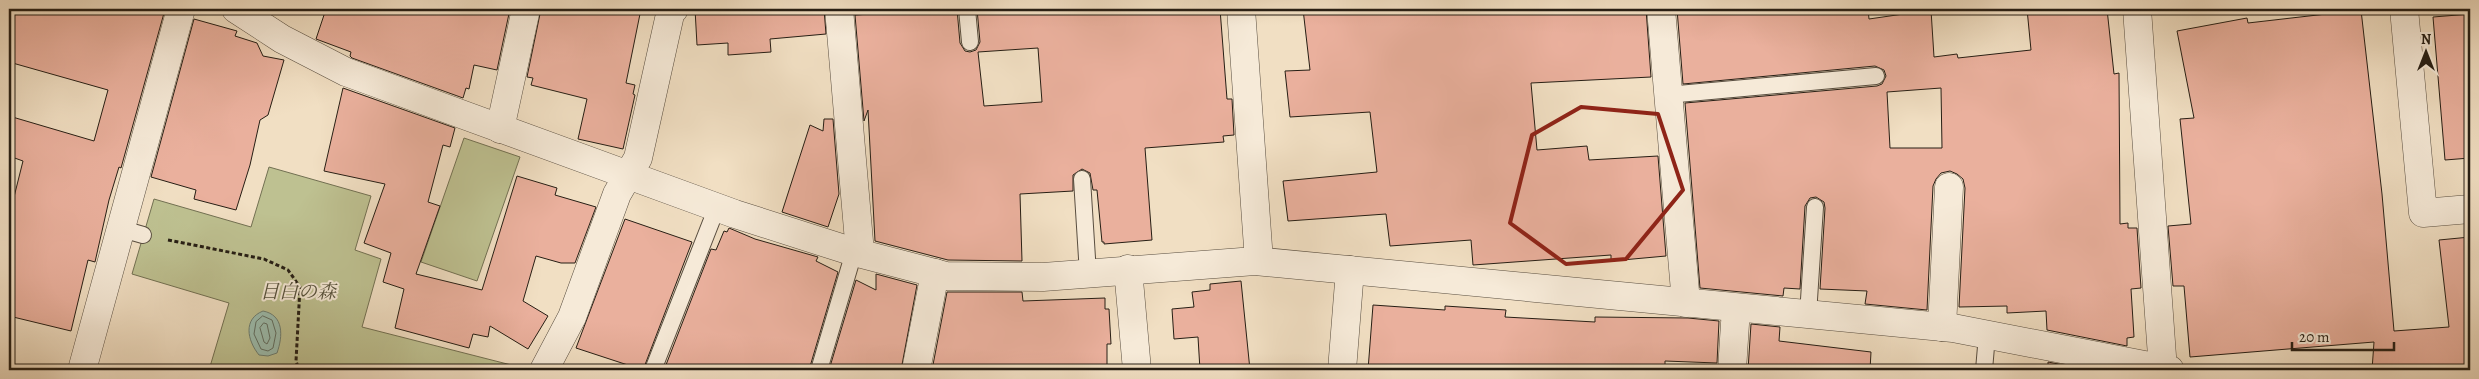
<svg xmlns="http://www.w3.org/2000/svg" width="2479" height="379" viewBox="0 0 2479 379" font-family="Alegreya,'Noto Serif JP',serif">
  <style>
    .green { fill: #bec191; stroke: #727052 }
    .water { fill: #9cbdae; stroke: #6d7d70 }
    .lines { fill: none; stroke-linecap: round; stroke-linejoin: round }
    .shore { stroke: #616e61; stroke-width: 1 }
    .building { fill: #eab09d; stroke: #261e14; fill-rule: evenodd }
    .lane-casing { stroke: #594e40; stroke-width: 18 }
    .street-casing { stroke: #594e40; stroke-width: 29 }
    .path { stroke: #261e14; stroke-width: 3; stroke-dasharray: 4 2.5; stroke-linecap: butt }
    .lane { stroke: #f6ead8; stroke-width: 16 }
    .street { stroke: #f6ead8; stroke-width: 28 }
    .marked { fill: none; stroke: #8f2418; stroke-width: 4; stroke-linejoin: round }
    .labels { text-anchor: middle; stroke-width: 4; stroke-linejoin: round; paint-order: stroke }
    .park-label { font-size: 19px; font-style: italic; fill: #544f3a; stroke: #f6ead8 }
  </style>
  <rect width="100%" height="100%" fill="#f1dfc3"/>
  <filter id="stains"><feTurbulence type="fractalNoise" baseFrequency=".004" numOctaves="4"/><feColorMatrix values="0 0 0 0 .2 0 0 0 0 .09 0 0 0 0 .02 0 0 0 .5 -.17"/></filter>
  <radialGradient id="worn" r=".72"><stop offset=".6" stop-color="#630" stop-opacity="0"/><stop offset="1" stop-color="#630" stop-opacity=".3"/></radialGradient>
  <g class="green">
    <polygon points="464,138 520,157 477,281 421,262"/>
    <polygon points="269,167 371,196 355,250 381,259 362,327 523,368 522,370 209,370 229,303 132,274 154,199 251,227"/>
  </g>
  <path class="water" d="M263,311C284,315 283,336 277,353L268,356L259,355C247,340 243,319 263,311Z"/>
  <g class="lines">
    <g class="shore">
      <polygon points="263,316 272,320 276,333 273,348 268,351 261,349 254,334 256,322"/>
      <polygon points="264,323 267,324 270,338 267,344 264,342 260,328"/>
    </g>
  </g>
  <g class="building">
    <polygon points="9,9 148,9 164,13 121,168 119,167 109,200 95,262 88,260 71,331 9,316 9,217 23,161 9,156 9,116 94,141 108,90 9,62"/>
    <polygon points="326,9 510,9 497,70 474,65 469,89 466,88 463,98 352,58 350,56 351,52 316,39"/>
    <polygon points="541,9 641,9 626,83 635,85 633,94 635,95 623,149 578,139 587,99 531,85 533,78 527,77"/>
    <polygon points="695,9 824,9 826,34 770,39 771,52 728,55 728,43 697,45"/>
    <path d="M910,9H957L960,43L965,51L970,52L976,50L980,42L977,9H1220L1227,99H1232L1234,135L1223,136L1224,142L1145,148L1152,240L1104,244V242H1102L1097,190H1093L1090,173L1082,169L1073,175V191L1020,194L1022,261L948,260L875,241L868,110L864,121L855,15L902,12ZM1038,48L1042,102L984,106L978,52Z"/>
    <polygon points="1303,9 1646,9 1651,77 1531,83 1537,150 1587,146 1589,160 1658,156 1666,256 1611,261 1611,255 1473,265 1471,240 1390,246 1386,214 1288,221 1283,181 1377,172 1370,112 1290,117 1285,71 1310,70"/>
    <path d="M1677,9H1868L1869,19L1931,10L1934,57L1957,54L1958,58L2031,50L2027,9H2107L2114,74L2119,73L2120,224L2128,223V228H2137L2141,288L2131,289L2134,337L2127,338V346L2047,330L2046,311L2007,313V306L1959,307L1965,188L1963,179L1957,174L1950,171L1941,173L1936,179L1933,186L1927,310L1865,304L1867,291L1820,289L1825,208L1824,202L1816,197L1810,198L1805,206L1800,289L1784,288L1783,296L1700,288L1685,103L1877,86L1882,84L1886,76L1884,70L1875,66L1683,84ZM1941,88L1942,148H1890L1887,92Z"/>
    <polygon points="2361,10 2382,194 2394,331 2449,327 2439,240 2470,237 2470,370 2372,370 2374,342 2190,357 2184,286 2173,286 2168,226 2191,224 2180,119 2194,118 2177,31 2247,18 2248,23"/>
    <polygon points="2470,14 2470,158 2445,160 2433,17"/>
    <polygon points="194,19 237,31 235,36 257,43 263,56 284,60 268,115 260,120 250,165 236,210 194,199 196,190 151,177"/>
    <polygon points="343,88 455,128 450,147 443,145 428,202 440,206 416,274 482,290 517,176 557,188 555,195 596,207 575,263 561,263 536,256 523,301 548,316 528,349 490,326 488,337 473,334 469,348 395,328 404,289 383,282 391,253 364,243 385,184 324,171"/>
    <polygon points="824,119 833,119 839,194 828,227 782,212 810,125 823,131"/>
    <polygon points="625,219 692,242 643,370 576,348"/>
    <polygon points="729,228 755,239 818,257 816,261 838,272 809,370 664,370 711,249 716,250 724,231 727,232"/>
    <polygon points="876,274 917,285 901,370 829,370 856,280 876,290"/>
    <polygon points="1241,281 1250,370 1200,370 1198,337 1174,339 1172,309 1194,307 1192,292 1210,290 1210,284"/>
    <polygon points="947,292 1022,292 1023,301 1105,298 1105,309 1109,309 1111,344 1107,344 1107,370 932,370"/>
    <polygon points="1373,305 1445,310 1445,306 1506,310 1505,317 1595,322 1595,317 1688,318 1719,321 1717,363 1665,361 1665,370 1368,370"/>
    <polygon points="1751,324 1780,327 1779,341 1871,352 1870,370 1748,370"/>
    <polygon points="2048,362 2089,370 2048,370"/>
  </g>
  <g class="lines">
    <g class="lane-casing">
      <g id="lane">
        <polyline points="967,9 970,42"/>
        <polyline points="1667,95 1876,76"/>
        <polyline points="1082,179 1088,274"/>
        <polyline points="122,229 143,235"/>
        <polyline points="1808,315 1815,207"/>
        <polyline points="653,370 717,207"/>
        <polyline points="819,370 854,252"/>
        <polyline points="1984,370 1987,335"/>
      </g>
    </g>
    <g class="street-casing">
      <g id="street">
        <polyline points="236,9 282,39 346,72 735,214 854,252 946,276 1043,277 1255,261 1953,328 2170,370"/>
        <polyline points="839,9 860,253"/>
        <polyline points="1241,9 1259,261"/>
        <polyline points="1661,9 1686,303"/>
        <polyline points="2137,9 2163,370"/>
        <polyline points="2404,9 2423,213 2470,209"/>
        <polyline points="500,129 526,9"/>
        <polyline points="1128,269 1137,370"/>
        <polyline points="1942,327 1949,187"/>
        <polyline points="82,370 181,9"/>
        <polyline points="544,370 572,317 617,194 638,158 671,10 674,9"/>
        <polyline points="916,370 935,273"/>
        <polyline points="1342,370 1350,270"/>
        <polyline points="1732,370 1736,308"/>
      </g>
    </g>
    <polyline class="path" points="168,240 264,259 288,270 300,287 296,361 299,370"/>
    <use href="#lane" class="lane"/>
    <use href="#street" class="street"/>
  </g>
  <path class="marked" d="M1581,107L1658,114L1683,190L1626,259L1566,264L1510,223L1532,135Z"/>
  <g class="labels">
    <g class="park-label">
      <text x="298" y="298">目白の森</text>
    </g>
  </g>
  <rect width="2479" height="379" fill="none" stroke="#f1dfc3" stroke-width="30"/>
  <rect x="10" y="10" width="2459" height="359" fill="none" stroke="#261e14" stroke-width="2.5"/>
  <rect x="15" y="15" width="2449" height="349" fill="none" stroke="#261e14"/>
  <g transform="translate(2426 52)" stroke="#f6ead8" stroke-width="4" paint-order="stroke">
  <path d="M0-4L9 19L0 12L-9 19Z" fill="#261e14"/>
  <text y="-8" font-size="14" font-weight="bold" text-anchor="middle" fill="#261e14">N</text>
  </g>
  <path d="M2292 342v8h102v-8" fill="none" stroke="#261e14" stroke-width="2.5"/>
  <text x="2299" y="342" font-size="15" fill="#261e14" stroke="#f6ead8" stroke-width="4" paint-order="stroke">20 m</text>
  <rect width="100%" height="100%" filter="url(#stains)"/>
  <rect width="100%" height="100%" fill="url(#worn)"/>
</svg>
